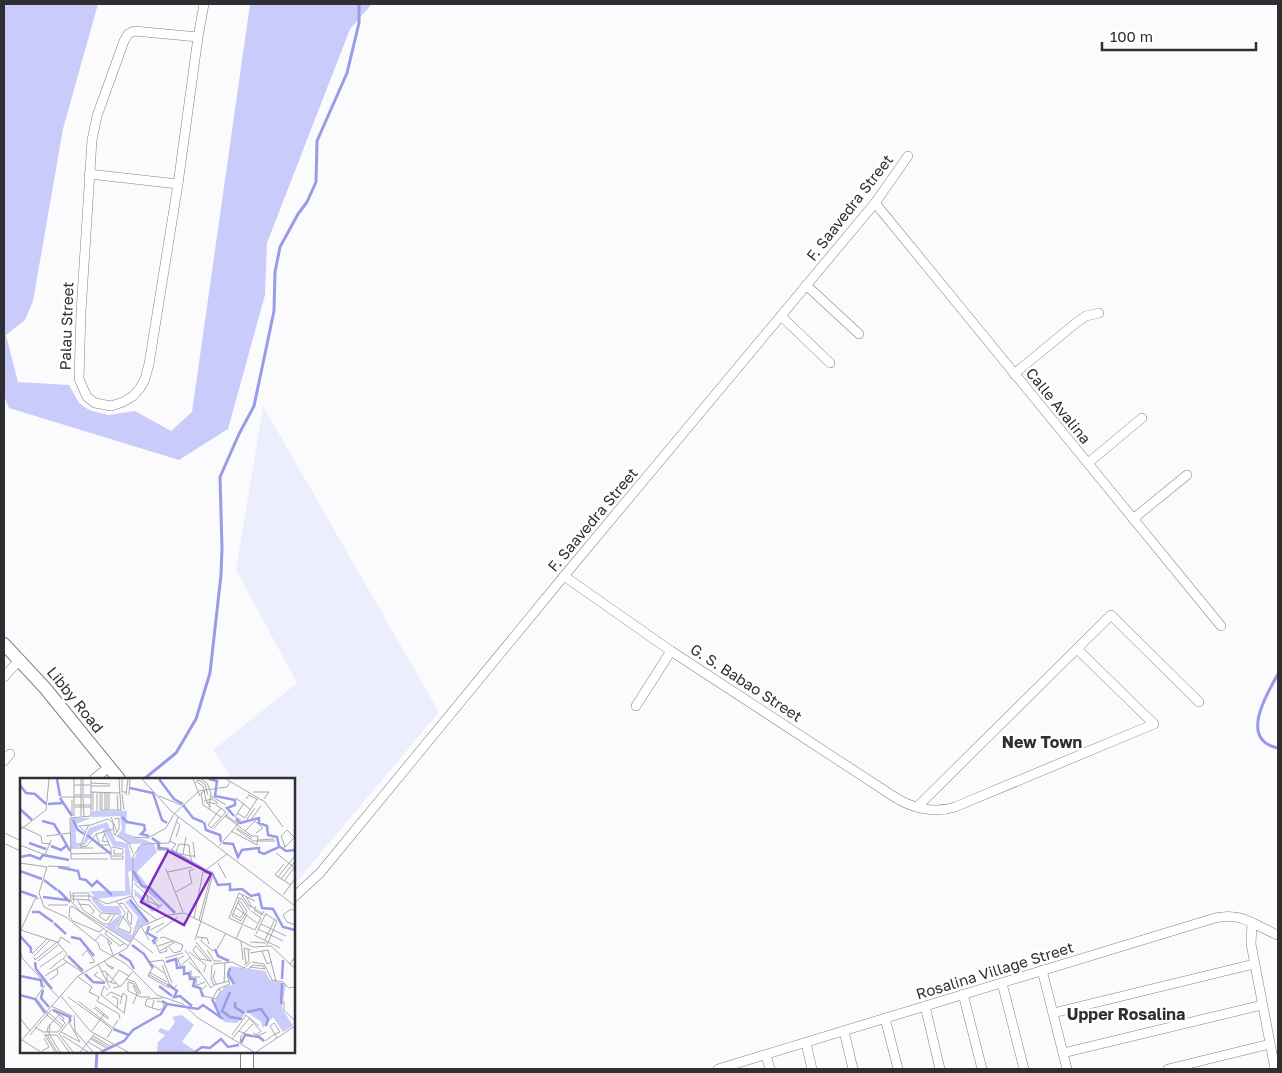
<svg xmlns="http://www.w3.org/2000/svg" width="1282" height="1073" viewBox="0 0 1282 1073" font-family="'Golos Text',sans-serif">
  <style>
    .built { fill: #edeefd }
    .green { fill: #c9ccfa }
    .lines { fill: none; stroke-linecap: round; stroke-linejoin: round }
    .stream { stroke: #999be6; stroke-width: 3 }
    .street-casing { stroke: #81828b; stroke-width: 10 }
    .secondary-casing { stroke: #81828b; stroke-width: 14 }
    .street { stroke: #fff; stroke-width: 9 }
    .secondary { stroke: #fff; stroke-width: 12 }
    .labels { text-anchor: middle; stroke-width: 5; stroke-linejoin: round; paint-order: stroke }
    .street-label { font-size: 15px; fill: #2f2f33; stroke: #fff }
    .neighbourhood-label { font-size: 16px; font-weight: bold; fill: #2f2f33; stroke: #fff }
    .inset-river { fill: none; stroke: #999be6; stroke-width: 2.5 }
    .inset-road { fill: none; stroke: #a9a9ad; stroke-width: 1 }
    .view { fill: #7b2cbf; fill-opacity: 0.15; stroke: #7b2cbf; stroke-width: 2.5 }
    .inset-edge { fill: none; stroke: #2f2f33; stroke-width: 2.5 }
  </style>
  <rect width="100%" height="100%" fill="#fbfbfe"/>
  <polygon class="built" points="263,406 439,712 294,885 294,779 232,779 213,750 297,683 236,570"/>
  <polygon class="green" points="4,4 98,4 63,129 33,301 25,320 6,335 18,382 69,385 79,403 89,410 108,415 135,411 171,431 192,412 250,4 372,4 350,29 267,243 265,295 228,429 179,460 9,408 4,397"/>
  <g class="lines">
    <g class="stream">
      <path d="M1278,674C1266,695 1239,740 1278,748"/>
      <polyline points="144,779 176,753 196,719 210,673 221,575 222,548 220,477 239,434 254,406 274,311 275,272 280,247 298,214 307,202 316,182 317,141 347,73 359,23 359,4"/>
      <polyline points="96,1069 97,1052"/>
    </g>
    <g class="street-casing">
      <g id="street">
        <polyline points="198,37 134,31 128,34 124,41 97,116 92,140 81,312 79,379 87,397 95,403 111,406 123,402 133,396 140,388 145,379 149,364 178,184 198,37 204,4"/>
        <polyline points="89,174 178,184"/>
        <polyline points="875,203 1221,626"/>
        <polyline points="806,285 859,334"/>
        <polyline points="781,316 830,363"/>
        <polyline points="1014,374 1076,323 1086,316 1099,313"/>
        <polyline points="1088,463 1142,418"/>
        <polyline points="1133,519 1187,475"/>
        <path d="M564,576L671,651L893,796C911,808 934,814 955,807L1154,724L1077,649"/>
        <polyline points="4,677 20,659"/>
        <polyline points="636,706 671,651"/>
        <polyline points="4,761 10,754"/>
        <polyline points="94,779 109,767"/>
        <polyline points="917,807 1111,615 1199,702"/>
        <polyline points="4,838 21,846"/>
        <polyline points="294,897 320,873 564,576 875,203 908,156"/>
        <polyline points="1252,923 1251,944 1275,1069"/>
        <polyline points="1042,970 1067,1069"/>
        <polyline points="1002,983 1024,1069"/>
        <polyline points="963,994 982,1069"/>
        <polyline points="925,1006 940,1069"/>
        <polyline points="1053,1013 1254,964"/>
        <polyline points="885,1018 898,1069"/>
        <polyline points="844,1031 853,1069"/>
        <polyline points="806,1043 812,1069"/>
        <polyline points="1063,1053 1262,1005"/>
        <polyline points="766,1055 770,1069"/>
        <path d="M718,1069L1215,918C1243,912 1253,925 1278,935"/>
        <polyline points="1168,1069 1270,1044"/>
      </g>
    </g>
    <g class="secondary-casing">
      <g id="secondary">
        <polyline points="4,644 45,688 119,779"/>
        <polyline points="247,1052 247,1069"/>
      </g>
    </g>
    <use href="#street" class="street"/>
    <use href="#secondary" class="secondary"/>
  </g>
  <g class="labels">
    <g class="street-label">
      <text transform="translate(850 208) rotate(-52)" y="5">F. Saavedra Street</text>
      <text transform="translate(67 326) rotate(-88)" y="5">Palau Street</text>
      <text transform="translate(1058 406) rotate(51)" y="5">Calle Avalina</text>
      <text transform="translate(593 520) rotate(-50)" y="5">F. Saavedra Street</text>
      <text transform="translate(746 683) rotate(33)" y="5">G. S. Babao Street</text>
      <text transform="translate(75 700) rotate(51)" y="5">Libby Road</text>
      <text transform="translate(995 971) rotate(-17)" y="5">Rosalina Village Street</text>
    </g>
    <g class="neighbourhood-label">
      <text x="1042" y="748">New Town</text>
      <text x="1126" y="1020">Upper Rosalina</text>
    </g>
  </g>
  <g transform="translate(20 778)">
    <rect width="275" height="275" fill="#fbfbfe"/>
    <path d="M72,33H107L105,55L133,65L111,66L97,58L102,51L100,38L74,39L56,46V65H63L69,50L87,44L96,63L108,65L111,80H115L118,69L124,66H134L137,74L117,94L143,127L137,132L132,134L116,118L111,122L129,144L119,149L111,164L86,149L98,138L102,139L96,150L112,157L118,139L105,124L115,118L114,111L135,131L141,125L113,102L112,93L108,94L111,117L76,121L85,128H99L102,136L82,134L71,121L75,119L70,113H105V70L93,68L83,50L73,55L65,67L51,70V40H72ZM210,188L245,193L250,202L266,206L262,230L273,248L263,254L253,239L243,250L241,244L227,234L217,245L204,244L194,225L204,209L214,206L209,195ZM162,237L174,247L162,264L177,274H137L138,264L145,257L138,254L140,250L149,253L155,244L152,239Z" fill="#c9ccfa"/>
    <path class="inset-river" d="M37,1L40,18M139,1L154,21L163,26M189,1L197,3L195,18L215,22V27L207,30L214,38M0,7L6,15L15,16L26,26M110,10L133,15L142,42L147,45M40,20L52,38M28,26L43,25M163,27L173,40L183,44M0,31L12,42M102,39L107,44L124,47L125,52L121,56L129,58M216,41L220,45L239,40V45L247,48L248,57L257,59L259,68L266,73L275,72M53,42L58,52L64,56M22,43L34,46L40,56M184,44L186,52L200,57L201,64M41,57L50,73M67,57L91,76M132,60L139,65V70L149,71M9,65L26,71M203,65L213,66L218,79L222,72L239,70V74L244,76L259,69M31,68L41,72L46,68M151,72L185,92M0,79L10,77L20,81L23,77L49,82M38,89L58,93L60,101L66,102L72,108L77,103L92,117M0,93L22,101M113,93L122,108L130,110L155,135M186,93L192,95L198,107L210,106V112L222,111L231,118L239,116L242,130L253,131L263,149L275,152M24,102L37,112M38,112L50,124M0,113L17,119M23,119L47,122M110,122L128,144M12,134H19L33,144M34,145L46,156M129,148L127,155L136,160L133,163L135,166M0,158L11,170V175M51,159L60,161L74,178M112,167L124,176L133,190M195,171L198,178L209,183M99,176L110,183L114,191M48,178L63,193M15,184L16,191L32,211M146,184L156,181L157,190L164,189V196L169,195L170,201H175L173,208L180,210L183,219M210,190L208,196L214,206M65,196L73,204L85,205M0,198L21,202L22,209M262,201L263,182M147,206L157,213L154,219L160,218L172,228M139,208L152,218M23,212L21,220L29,229M210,214L202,233L210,239L222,241M0,217L15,221L25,235M192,221L200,238M215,224V229L224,235M147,226L178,231L183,227L203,241M261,226L262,205M33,232L50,239V244M227,234L241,231L248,241L246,248M93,251L109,257M221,265L225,257L239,259L244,263M81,274L104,263L113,252L141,236L147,226L142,223M175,274L182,269L190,270L201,261L208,269L219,267"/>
    <path class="inset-road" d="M63,1V17M71,1V38M99,1L101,33M102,1V14H107M122,1L151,33L275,128M173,1L180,18M181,1L187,5L191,15L189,31M206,1L245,24L263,49M177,4L183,8L186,22M71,5L90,6M175,5L178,2L185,6L188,17M54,7H70M71,8H90M178,13L207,9L210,4M185,13L181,15L183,27L201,39M71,14L100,15M73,14V32M77,14V33M82,14V32M233,14H249L244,21M87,15V32M102,16L104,32M55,17H71M97,17L98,32M106,17L108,1M109,17L110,1M139,18L161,27M191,18L206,27M40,19H71M63,20L64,38M216,20L231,32M226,21L229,17L238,22M184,23L192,21L198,25M55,27H71M196,27L198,28L199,29L201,30L203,32L206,34L191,50L188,47L197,35L201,30M55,29H71M191,29L186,24L197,26M235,30L227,41L230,43L241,28M80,32H101M80,32V14M85,32V14M89,32V15M155,35L178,14M217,35L225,40L237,21M52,38V22M54,38V1M61,38V1M71,38L50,40L51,81H88M205,38L232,58H238L237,67L211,53M91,39L97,54M94,41L99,40V51L95,57M221,42L215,39L224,25M0,48L21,58L22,65L31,66M217,50L232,60M93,51L76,56L67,68L60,69L68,48L88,41L93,45L94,56L109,65L113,75M193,51L208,35M216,51L233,63H255M0,52L26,32L29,1M83,52L90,68L91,69V81H103V78H91M225,53L235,43L243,50L236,55M65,54L59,48L70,47M85,55L82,63L89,64M76,56L80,67H90M26,58L50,55M115,59L128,60L146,50L154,36M156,59L160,47L157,44M238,62L254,61M173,64L175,80M137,66L138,72H151L156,66L150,63M0,67L25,77L31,62M199,68L218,46L206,37M92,69L103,71V76H94V71M265,69L261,58L267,52L274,59M50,70H73M264,70L275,59M256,75L275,90M51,76L87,75M163,76L166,59M172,83L170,78L169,67L159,66L156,74L157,75L170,78H175M0,85L27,89L19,115L24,129L46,139L78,165L80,171L106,186L137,217L163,226L178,240L234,274M198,85L206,100M264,86L255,97L271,107M28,88L50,89M146,91L163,134M148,94L172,89M258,99L274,79M261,101L275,83M264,103L274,90M114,105L139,128M172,105L169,93L174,91M50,113L51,123L60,133L110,164M156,114L172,105M69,115V122L81,135L96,136H98L103,139L104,140L111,150L110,155L98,150V149L103,139L105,136V134L97,124M221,116L229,128L232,129M127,117L128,123L139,128M263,117L275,101M51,118H71L87,126L112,118M226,118L231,128L243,136M217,120L222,121L230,132M52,121L69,122M57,121L63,132L84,146H89L95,136M219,122L227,133L221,143L212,138ZM54,124L53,115H69M59,126L69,127L74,133L72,136M99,126L103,125L112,137L111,147M28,127H48M236,128L234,132L242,137L244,133M215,129L237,145M108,133L107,141L111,147M275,133L271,131L263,137L267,144L275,147M81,136L79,138L86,143L91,136M213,136L220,140L224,134L218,124M246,136L257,143L247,167M174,140L183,94L207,76M137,142L118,128L112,118L113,78L122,66L149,65L158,39M179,142L191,97L184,94M181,143L192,99M222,146L209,140L219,115L235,123M241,146L266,158M224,147L235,152L241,140L231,133M121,148L129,162M83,151L79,154L53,143L49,138L50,129L52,128L108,168M238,151L263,163M1,152L37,164L47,176L43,181L63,195M130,152L144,145M87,153L85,156L100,168L105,165M0,154L15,121L19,120M136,155L158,139M236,156L246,135M234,157L260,170M177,159L187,160L189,166M183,159L181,163L193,173L195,171M87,160L93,177M114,160L133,175M140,160L144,159L163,167L161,173M216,161L227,136M138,162L135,164L140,175L147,173L146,170M175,162L181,143M245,162L255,141M75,163L81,156L92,165L89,167M221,163L223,182M176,164L192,184M230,164L246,165M38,165L41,159L50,165M138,168L153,163M176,168L173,172L180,181L191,183M176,168L189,183M149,169L154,175L161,173M197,171L206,155M0,172L2,180L39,220M165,172L191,210L194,207L191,201L192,187M187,172L194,183H201M140,173L155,164M242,173L247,186L252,184M169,174L186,187L184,194M230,175L248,172L256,203M12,176L27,161M14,178L30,162M62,178L67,172L75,184L69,185M164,178L158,181L160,188L170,180M14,179L15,182L37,164M275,179L270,186L275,190M145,180L163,175M18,183L38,167M84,183L86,185L87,187L92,191L94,190L87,187M128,184L143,182L152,205M129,184L144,195M169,184L180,195M232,184L244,186L252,202L263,204L269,210L275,209M78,186L90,210M193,186L212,184L224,190L231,184M226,186L224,170L231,172M142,187L149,205L154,210L157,207M224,187L229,183L228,171M20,189L43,173M133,189L128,198L149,210M230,189L245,191M30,191L42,181M228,191L233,187L243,188L245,191M171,192V199H180M195,193L193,200L197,207M78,194L74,197L85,204M81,194L85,193L99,208M129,194L147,204M87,195V203L96,206M128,196L146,206M25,198L47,184M58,199L72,209L69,214L79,219L77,223L99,236L100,241M106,201L115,204L121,216M30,202L38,196L37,191M177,202L175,208L185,204M90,205L99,192L109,198M204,205L205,185M25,207L16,220L28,236M113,207L117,216L113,226M187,207L181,212L184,218L196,221L201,213L198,211M194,207L209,203M93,210L101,208L112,194M88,212L84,208L81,217L104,235M119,216L114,206L108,204V213L121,219H130M41,218L70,253L108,274M86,218L91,214L102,219M92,218L98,221L97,230M48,219L87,247L92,252L87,260M193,220L198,211L210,206L207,197M134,222L132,230L125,227L127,221L143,220M58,223L93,250L98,242M264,223V232L275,243M100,226L103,215L107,218L104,236M31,228L52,238M75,228L89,240M74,230L88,241M132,230L140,232L144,229L143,224L137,223M32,232L44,240L43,243M29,235L42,247M26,236L42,250M54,237L55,253L73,274M228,239L241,253L237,257L233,255M0,240L10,253M49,244L39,256L53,274M49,244L60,264M30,246L29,256L40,274M15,249L23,254H38M72,253L84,236M218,253L236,259L246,254M27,254L28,249L39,237M38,254L45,245L39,239M41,254L60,264M10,257L31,232M24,257H37L49,274M25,257L35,274M27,257L37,274M212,257L226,237L239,248M43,258L68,274M73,258L90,268M72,260L88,269M71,261L86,270M212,261L229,241M2,262L21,274M245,263L255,256L260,254L254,245L250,248L251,250L255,256L257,260M0,264L58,198L107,170L120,149L148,137L164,135L233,169L251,168L270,186M68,264L82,272M220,265L221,258L233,246M22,273L29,269L24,260M60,274L75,255M236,274L275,248"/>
    <path class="view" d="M148,73L191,96L164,147L121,124Z"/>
    <rect width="275" height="275" class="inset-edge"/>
  </g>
  <rect width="1282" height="1073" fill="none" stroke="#2f2f33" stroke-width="10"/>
  <path d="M1102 42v8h154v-8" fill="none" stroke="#2f2f33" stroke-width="2.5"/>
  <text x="1110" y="42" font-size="15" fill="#2f2f33" stroke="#ffffff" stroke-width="4" paint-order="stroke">100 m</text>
</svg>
